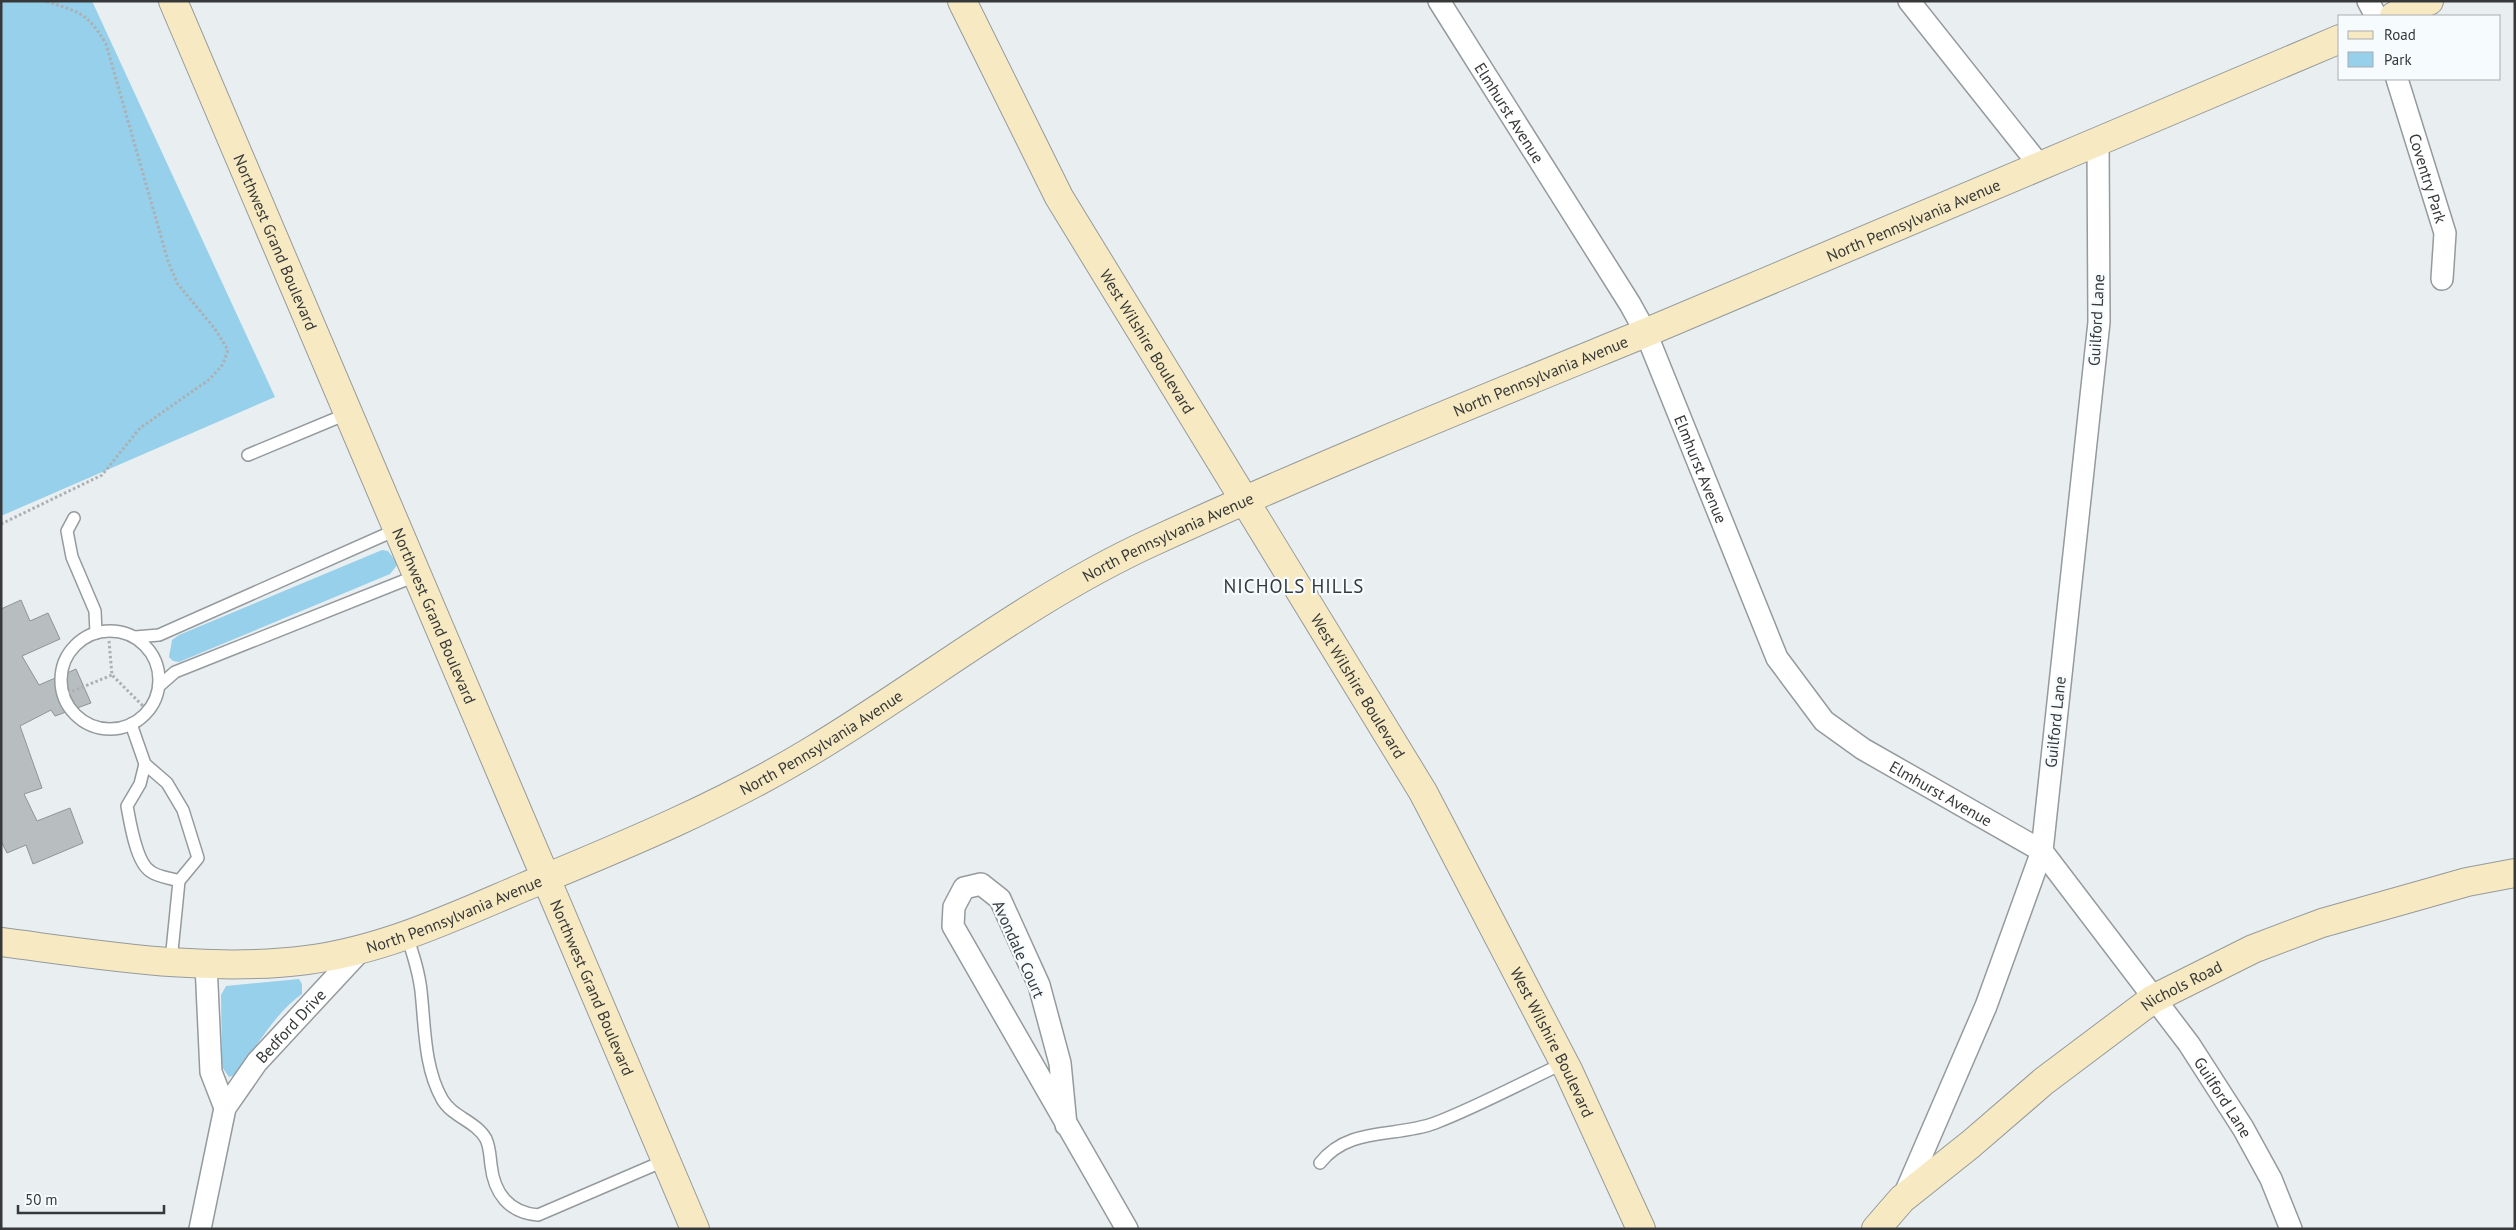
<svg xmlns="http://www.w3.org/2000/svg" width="2516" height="1230" viewBox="0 0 2516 1230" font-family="'PT Sans',sans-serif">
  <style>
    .green { fill: #96d0eb }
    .building { fill: #b8bec0; stroke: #8f9497 }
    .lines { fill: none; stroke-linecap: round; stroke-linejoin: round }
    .lane-casing { stroke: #959a9d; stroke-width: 14 }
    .street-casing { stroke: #959a9d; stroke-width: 24 }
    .secondary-casing { stroke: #959a9d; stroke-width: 30 }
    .path { stroke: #acb0b3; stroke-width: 3; stroke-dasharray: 2.5 2.5; stroke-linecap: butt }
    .lane { stroke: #fff; stroke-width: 11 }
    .street { stroke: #fff; stroke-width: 21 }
    .secondary { stroke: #f7eac2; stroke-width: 28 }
    .labels { text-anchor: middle; stroke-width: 4.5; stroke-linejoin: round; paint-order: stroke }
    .street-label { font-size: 16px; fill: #363839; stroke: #f6fbfe }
    .quarter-label { font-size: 19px; letter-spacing: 1px; fill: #363839; stroke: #f6fbfe }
  </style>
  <rect width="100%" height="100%" fill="#e9eef1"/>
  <g class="green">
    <polygon points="1,1 92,1 275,397 1,516"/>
    <polygon points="382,550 388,551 398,564 390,574 179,662 173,661 169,657 172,640 179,635"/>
    <path d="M299,979L302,984V994C274,1014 256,1048 235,1075L229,1077L222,1067L221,995L226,986Z"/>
  </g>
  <polygon class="building" points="21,600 30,621 48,613 60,639 22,656 39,685 76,669 91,703 55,716 51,710 20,726 42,788 24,794 37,821 70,808 83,843 33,864 26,845 7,853 1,841 1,609"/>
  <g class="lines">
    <g class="lane-casing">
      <g id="lane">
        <polyline points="248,455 349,413"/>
        <polyline points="74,518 67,531 72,557 95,611 96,633"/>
        <circle cx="110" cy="680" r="49"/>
        <polyline points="135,637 159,635 398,529"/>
        <polyline points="159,686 175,672 418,575"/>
        <polyline points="131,724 145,764 167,783 183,810 198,858 179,881 171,961"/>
        <path d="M145,764L140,784L127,806C130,822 136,862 150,871C157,877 171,878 179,881"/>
        <path d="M407,936C413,954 419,972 421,991C425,1027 424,1067 442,1099C452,1117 476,1121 486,1139C490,1148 490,1157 491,1165C494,1193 509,1213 538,1215L666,1160"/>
        <path d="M1320,1163C1349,1126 1395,1138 1435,1123C1479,1106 1521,1083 1564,1063"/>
      </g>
    </g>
    <g class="street-casing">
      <g id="street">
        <path id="s1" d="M1439,1L1630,304L1646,333L1777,658L1824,721L1863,749L2042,851L1986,1006L1903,1198"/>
        <polyline points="1909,1 2040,166"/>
        <polyline points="2368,1 2376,16"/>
        <path id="s2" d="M2397,79L2445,233L2442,279"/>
        <path id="s3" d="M2098,141L2099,322L2042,851L2189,1044L2243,1128L2271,1179L2291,1229"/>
        <polyline points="206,964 211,1072 225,1108"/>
        <polyline points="1066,1125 1060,1063 1039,985 1000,899 981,884 964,888 954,907 953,926 1127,1229"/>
        <path id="s4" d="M200,1229L225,1108L257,1062L361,950"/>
      </g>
    </g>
    <g class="secondary-casing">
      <g id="secondary">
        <path id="s5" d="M173,1L695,1229"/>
        <path id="s6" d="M962,1L1059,197L1423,792L1569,1072L1641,1229"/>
        <polyline points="2394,16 2429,1"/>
        <path id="s7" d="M1,942C102,955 206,973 307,960C384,950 453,917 524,887C623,846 721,806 813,750C926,682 1029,599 1150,543C1313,468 1479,401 1645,333C1877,237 2108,136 2340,39"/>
        <path id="s8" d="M1876,1229L1902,1199L1971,1144L2044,1081L2153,999L2253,949L2322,923L2467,882L2515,873"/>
      </g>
    </g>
    <g class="path">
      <path d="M1,524L102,475L140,428L210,379L223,364L228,350L215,329L177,283L168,261L106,44C87,12 79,12 45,1"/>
      <polyline points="109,641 112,675 148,711"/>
      <polyline points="63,695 112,675"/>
    </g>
    <use href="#lane" class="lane"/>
    <use href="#street" class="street"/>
    <use href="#secondary" class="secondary"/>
  </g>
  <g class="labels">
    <g class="street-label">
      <text dy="6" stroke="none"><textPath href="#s1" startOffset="132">Elmhurst Avenue</textPath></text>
      <text dy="6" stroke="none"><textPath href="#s2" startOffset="104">Coventry Park</textPath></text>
      <text dy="6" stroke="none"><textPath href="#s7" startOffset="2082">North Pennsylvania Avenue</textPath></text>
      <text dy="6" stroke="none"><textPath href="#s5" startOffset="262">Northwest Grand Boulevard</textPath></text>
      <text transform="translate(2096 320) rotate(-87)" y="6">Guilford Lane</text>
      <text dy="6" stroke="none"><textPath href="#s6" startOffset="388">West Wilshire Boulevard</textPath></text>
      <text dy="6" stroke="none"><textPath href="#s7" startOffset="1678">North Pennsylvania Avenue</textPath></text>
      <text dy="6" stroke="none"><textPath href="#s1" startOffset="538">Elmhurst Avenue</textPath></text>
      <text dy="6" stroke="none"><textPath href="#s7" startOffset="1272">North Pennsylvania Avenue</textPath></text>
      <text dy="6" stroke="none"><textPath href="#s5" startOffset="668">Northwest Grand Boulevard</textPath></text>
      <text dy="6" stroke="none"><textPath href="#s6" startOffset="792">West Wilshire Boulevard</textPath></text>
      <text transform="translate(2055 722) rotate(-84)" y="6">Guilford Lane</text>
      <text dy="6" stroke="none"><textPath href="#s7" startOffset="868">North Pennsylvania Avenue</textPath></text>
      <text dy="6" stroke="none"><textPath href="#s1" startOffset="958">Elmhurst Avenue</textPath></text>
      <text dy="6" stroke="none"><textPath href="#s7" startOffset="462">North Pennsylvania Avenue</textPath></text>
      <text transform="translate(1019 949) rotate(66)" y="6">Avondale Court</text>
      <text dy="6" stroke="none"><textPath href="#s8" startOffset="392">Nichols Road</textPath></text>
      <text dy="6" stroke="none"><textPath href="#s5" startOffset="1072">Northwest Grand Boulevard</textPath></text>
      <text dy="6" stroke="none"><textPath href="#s4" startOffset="229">Bedford Drive</textPath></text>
      <text dy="6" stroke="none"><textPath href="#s6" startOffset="1198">West Wilshire Boulevard</textPath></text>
      <text dy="6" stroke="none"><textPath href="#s3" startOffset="1019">Guilford Lane</textPath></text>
    </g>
    <g class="quarter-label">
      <text x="1294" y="593">NICHOLS HILLS</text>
    </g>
  </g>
  <rect width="2516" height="1230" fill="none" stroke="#363839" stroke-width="5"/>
  <rect x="2338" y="15" width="162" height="65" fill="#f6fbfe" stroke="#a9adaf"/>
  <rect x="2348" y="31" width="25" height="8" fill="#f7eac2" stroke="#a9adaf"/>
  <text x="2384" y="40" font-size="15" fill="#363839">Road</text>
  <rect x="2348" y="52" width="25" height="15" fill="#96d0eb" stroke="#a9adaf"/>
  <text x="2384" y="65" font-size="15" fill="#363839">Park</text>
  <path d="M18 1205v8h146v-8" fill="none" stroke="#363839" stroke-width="2.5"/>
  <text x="25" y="1205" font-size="15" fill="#363839" stroke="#f6fbfe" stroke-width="4" paint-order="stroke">50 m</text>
</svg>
